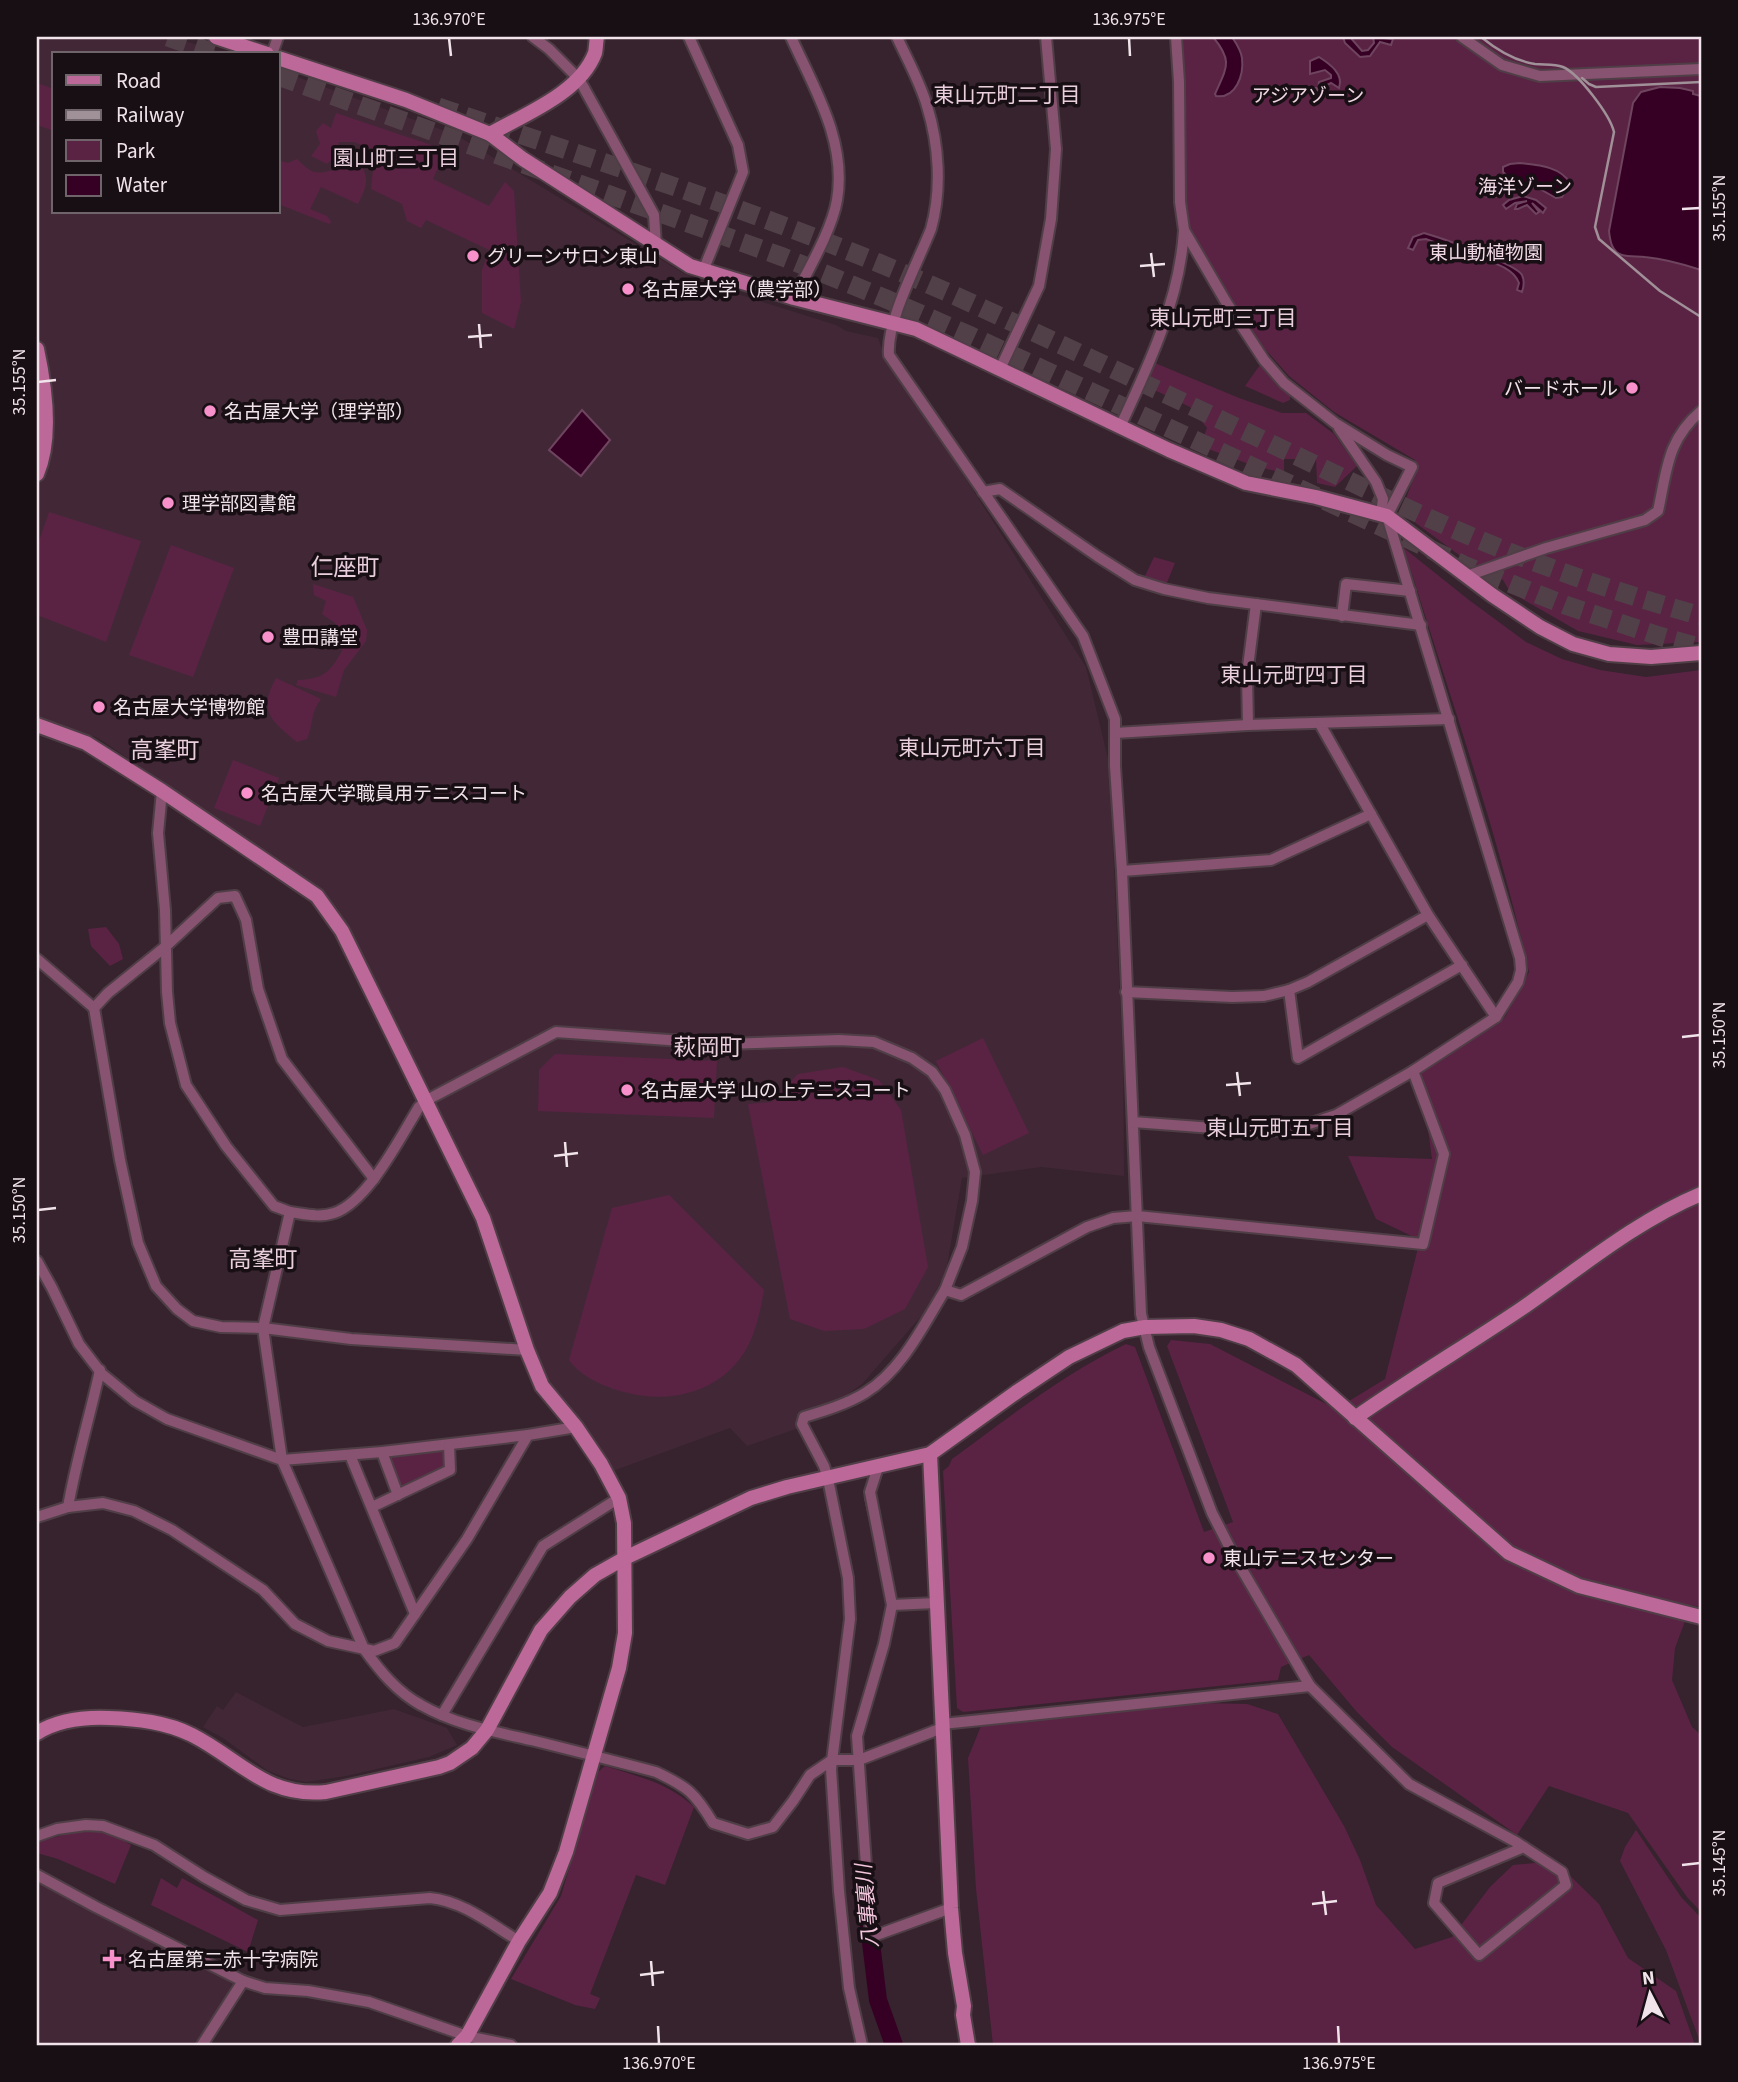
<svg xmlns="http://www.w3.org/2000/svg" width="1738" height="2082" viewBox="0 0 1738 2082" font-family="'Source Sans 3','Noto Sans JP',sans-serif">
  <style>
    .built { fill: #422836 }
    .green { fill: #5a2344 }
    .water { fill: #360024; stroke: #6e445f; stroke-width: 2 }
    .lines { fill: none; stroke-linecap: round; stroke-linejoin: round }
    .stream { stroke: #6e445f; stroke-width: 2.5 }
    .river { stroke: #360024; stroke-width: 18 }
    .highway-tunnel { stroke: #524049; stroke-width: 19; stroke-dasharray: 19 10; stroke-linecap: butt }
    .street-casing { stroke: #503e47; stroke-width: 14 }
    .secondary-casing { stroke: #503e47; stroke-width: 18 }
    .street { stroke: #875370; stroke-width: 10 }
    .secondary { stroke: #bc6898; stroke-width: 14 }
    .rail { stroke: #a09098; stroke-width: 2.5 }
    .ticks { fill: none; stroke: #f1e3ea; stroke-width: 2.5 }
    .poi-dot { fill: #f890cb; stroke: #180f14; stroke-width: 2.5 }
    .labels { text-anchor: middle; stroke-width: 7; stroke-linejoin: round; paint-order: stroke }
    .park-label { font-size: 19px; fill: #f0d9e5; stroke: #180f14 }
    .poi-label { font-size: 19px; fill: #f1e3ea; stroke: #180f14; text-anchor: start }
    .neighbourhood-label { font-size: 21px; fill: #e9cedc; stroke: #180f14 }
    .water-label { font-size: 21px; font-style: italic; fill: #f3c6dd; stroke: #180f14 }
    .quarter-label { font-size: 23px; fill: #e9cedc; stroke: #180f14 }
    .neatline { fill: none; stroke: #f1e3ea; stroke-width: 2.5 }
    .ticks-label { font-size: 18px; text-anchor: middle; fill: #f1e3ea }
  </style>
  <rect width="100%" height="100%" fill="#36232d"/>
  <g class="built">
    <polygon points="37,37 171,37 228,54 54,54 54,212 278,212 278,70 456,135 683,273 712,286 836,325 846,331 878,338 881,346 1086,667 1109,763 1123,1061 1124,1176 1041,1167 962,1178 946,1272 924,1313 862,1384 802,1427 747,1446 730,1428 613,1471 551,1386 537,1360 494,1230 430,1090 350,932 324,895 271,855 98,738 47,720 37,719"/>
    <polygon points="236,1692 303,1727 394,1709 447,1728 457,1745 429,1757 346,1776 306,1782 290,1779 268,1771 223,1738 203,1727 217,1706 223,1710"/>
    <polygon points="37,1882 234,1982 198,2045 37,2045"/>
  </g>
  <g class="green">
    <polygon points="1183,37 1701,37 1701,642 1637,645 1578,631 1510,592 1503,580 1463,558 1401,512 1416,471 1415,460 1334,412 1289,376 1264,348 1212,274 1184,216"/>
    <polygon points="37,83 54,89 54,131 37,125"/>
    <polygon points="336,113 446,150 433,179 489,206 505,182 514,191 521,302 514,329 482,313 482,270 489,250 426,220 421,228 407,221 402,204 371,189 373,169 378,162 380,152 354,142 339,142 336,156 327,164 311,156 320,144 316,131 323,123 331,128"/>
    <path d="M297,159C314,176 316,174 338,169C346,168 354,168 362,167C370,181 365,190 358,204L321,187L310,209L327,216L331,222L329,224L278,204V160L288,163Z"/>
    <polygon points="1155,363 1239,398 1282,413 1306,413 1334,434 1357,466 1335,487 1317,483 1316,459 1284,459 1284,473 1254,466 1200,446 1207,428 1190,407 1146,386"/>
    <polygon points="1260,365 1290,396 1290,400 1283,403 1245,386"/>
    <polygon points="49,512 141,541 106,642 37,615 37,547"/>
    <polygon points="171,545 234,568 193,677 129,655"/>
    <path d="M1400,545L1469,600L1526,642L1562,659L1600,670L1646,677L1701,670V1607L1691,1605L1675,1648L1672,1680L1692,1727L1701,1735V1912L1687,1897L1628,1813L1549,1786L1517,1835L1392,1747L1356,1711L1309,1655L1281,1667L1278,1680L963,1712L957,1708L943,1471L949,1466L952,1459C1008,1418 1063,1374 1126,1344L1135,1347L1204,1532L1233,1522L1167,1346L1171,1340L1210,1344L1336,1409L1385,1379L1420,1240L1376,1219L1348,1156L1432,1159L1420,1070L1505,1017L1529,972C1499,837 1453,706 1412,574Z"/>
    <polygon points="1154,557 1175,563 1166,585 1144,578"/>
    <path d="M313,584L353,597L367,630L366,641L344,670L336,697L296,685L298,680C324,679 330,672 342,651L333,634L335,623L322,614L326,601L314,595Z"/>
    <path d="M276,678L321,699C310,714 314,722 307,739L297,742C271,721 258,711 276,678Z"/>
    <polygon points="233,760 279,778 260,826 214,808"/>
    <polygon points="106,927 119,944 123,959 110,966 91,946 88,929"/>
    <polygon points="983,1038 1029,1133 983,1155 936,1061"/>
    <polygon points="555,1054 717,1061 714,1118 538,1111 539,1070"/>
    <polygon points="843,1067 879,1080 901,1110 928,1267 905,1309 864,1329 824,1331 790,1319 748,1104 771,1102 798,1074"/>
    <path d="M669,1195L764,1290C761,1306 758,1322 752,1337C731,1389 675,1406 624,1392C605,1387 581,1377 569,1360L612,1208Z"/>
    <polygon points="442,1450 445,1453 446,1466 400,1491 391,1458 394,1455"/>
    <polygon points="1203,1703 1247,1704 1278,1714 1344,1826 1360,1860 1376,1905 1415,1949 1452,1937 1490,1887 1513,1865 1555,1861 1599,1904 1628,1958 1676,1991 1695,2045 993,2045 976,1889 968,1758 981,1726"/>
    <path d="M605,1766C639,1777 667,1782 694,1807L665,1885L636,1875L590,1994L600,1998L595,2009L575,2005L511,1979L561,1896L598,1772Z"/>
    <polygon points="93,1830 114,1835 131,1845 115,1884 58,1859 37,1853 37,1844 41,1841 78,1831"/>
    <polygon points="1636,1830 1681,1897 1701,1918 1701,2040 1699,2039 1666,1950 1620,1861 1625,1847"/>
    <polygon points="161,1878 177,1888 182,1878 258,1920 248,1952 151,1905"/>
  </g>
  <g class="water">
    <path d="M1213,37H1232C1236,43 1241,50 1242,58C1244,75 1236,99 1216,96L1215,94C1227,67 1233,61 1213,37Z"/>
    <polygon points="1343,37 1350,37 1362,51 1368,50 1374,43 1373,37 1393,39 1391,45 1380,42 1370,56 1360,57 1345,43"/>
    <path d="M1319,57C1330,64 1344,74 1339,88L1331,83L1325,86L1323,92L1312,88H1318L1319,82L1331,78V75L1325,70L1310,74V61Z"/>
    <path d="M1660,87L1680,88L1693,91V94L1701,96V270C1683,264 1665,259 1645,257C1638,256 1629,257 1622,255C1612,252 1610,241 1609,231L1633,103L1641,92Z"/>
    <path d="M1520,163C1537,165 1560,166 1570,183L1562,197L1556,198L1538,188L1519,186L1503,172V167L1510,164Z"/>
    <polygon points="1493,179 1505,179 1509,186 1501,195 1491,198 1481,195 1480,186 1482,186 1481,193 1485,193 1486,186"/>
    <polygon points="1523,196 1536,200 1546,208 1543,213 1532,203 1539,212 1536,214 1527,205 1518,209 1515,209 1517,204 1527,201 1515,203 1506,209 1503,205 1509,200"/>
    <path d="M1424,233C1441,238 1515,263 1522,275C1525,281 1524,286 1522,292L1517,290L1519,283C1513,266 1489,262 1473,256L1470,257L1469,261L1465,260L1464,253L1426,239L1418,240L1413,250L1408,248L1413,237Z"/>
    <polygon points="582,410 610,440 581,476 549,450"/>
  </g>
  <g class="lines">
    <polyline class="stream" points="866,1492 865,1497 871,1524"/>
    <polyline class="river" points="868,1918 878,2000 894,2045"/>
    <g class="highway-tunnel">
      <polyline points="168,37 217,54"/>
      <polyline points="278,76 783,257 884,298 971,336 1466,566 1565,605 1659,636 1701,648"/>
      <path d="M438,107C622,169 808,227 984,309C1084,355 1183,402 1282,449C1346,479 1409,511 1475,538C1548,569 1625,595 1701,616"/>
    </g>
    <g class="street-casing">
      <g id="street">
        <polyline points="533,37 549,49 579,79 654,215 656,245"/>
        <polyline points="689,37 738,145 743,172 703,271"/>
        <path d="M791,37C814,88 847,141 837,200C832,230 808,270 794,298"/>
        <path d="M897,37C907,59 920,82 927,106C939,145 942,189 931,229C918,262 886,322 889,355L1083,636L1115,719V766L1122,871L1141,1314L1149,1347L1212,1513L1234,1556L1310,1686L1409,1784L1516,1842L1562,1872L1566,1885L1479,1955L1434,1903L1438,1883L1524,1847"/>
        <polyline points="1462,37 1502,65 1540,76 1701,69"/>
        <polyline points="272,54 278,37"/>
        <polyline points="1000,369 1039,286 1051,219 1056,149 1046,37"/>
        <path d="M1120,427C1149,365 1180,299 1184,230"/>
        <polyline points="1339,428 1376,482 1383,499 1381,514"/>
        <polyline points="983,492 1000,489 1097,556 1135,580 1164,589 1208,598 1421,625"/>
        <path d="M1467,576L1546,548L1645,520L1658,511C1667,470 1667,440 1701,411"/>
        <polyline points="1342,616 1346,584 1410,591"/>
        <polyline points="1320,724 1428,915 1496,1017"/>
        <polyline points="1248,725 1247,675 1256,604"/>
        <polyline points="1115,733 1248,725 1449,719"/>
        <polyline points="162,791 158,833 165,910 167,992 170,1023 186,1085 226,1146 274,1206 290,1212"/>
        <polyline points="1122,871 1271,860 1371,814"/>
        <polyline points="37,959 94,1008 108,993 165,947 218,898 235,896 246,920 258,989 282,1059 374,1179"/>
        <polyline points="1289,990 1298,1058 1462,965"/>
        <polyline points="1126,992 1232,997 1264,996 1289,990 1308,982 1428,915"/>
        <polyline points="94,1008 120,1160 138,1243 156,1286 177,1309 193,1321 221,1327 263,1328 351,1339 527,1350"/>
        <polyline points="1133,1122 1266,1132 1300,1127 1336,1115 1413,1071"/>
        <polyline points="37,1261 52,1288 79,1344 102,1374 135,1401 167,1419 282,1460 382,1452 528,1435"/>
        <polyline points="382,1452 398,1495"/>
        <polyline points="350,1455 415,1614"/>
        <polyline points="878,1467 870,1492 892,1605 936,1603"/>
        <path d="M68,1507C76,1461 90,1416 100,1370"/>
        <polyline points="372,1507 450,1470 449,1445"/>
        <polyline points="37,1517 68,1507 103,1503 134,1511 172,1530 263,1590 295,1624 328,1641 374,1651 395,1643 467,1539 528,1435 576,1427"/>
        <polyline points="892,1605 884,1644 857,1736 871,1937 951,1908"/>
        <polyline points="442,1715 543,1546 619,1498"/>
        <polyline points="942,1724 1310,1686"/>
        <path d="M942,1728L859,1760H832L810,1775L793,1801L773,1827L748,1834L713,1823C695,1793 688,1787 656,1772C615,1761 575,1751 535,1741C497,1732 456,1725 421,1705C397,1692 380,1671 364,1649L282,1460L263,1328L290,1212C305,1214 320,1218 334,1213C368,1202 401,1136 419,1107L427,1100L556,1032L725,1044L839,1040L874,1042L912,1058L932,1072L945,1090L965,1135L975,1172L972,1201L962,1247L945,1290L961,1295L1087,1227L1113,1218L1137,1216L1423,1244L1444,1154L1413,1071L1496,1017L1518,982L1521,970L1520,958L1387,516L1412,467L1387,455L1335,423L1284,383L1264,360L1226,302L1184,230L1180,202L1179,82L1176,37"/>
        <path d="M37,1836L57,1829L86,1825L103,1826L154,1845L204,1877L246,1900L280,1910L430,1898C463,1901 492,1925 519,1941"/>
        <polyline points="37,1875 96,1907 243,1981 265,1988 308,1991 369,2002 467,2036 511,2045"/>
        <polyline points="202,2045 243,1981"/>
        <path d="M862,2045L849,1988L839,1891L831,1769L850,1619L848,1578L828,1479L824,1466L802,1424L804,1417C824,1411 847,1404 865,1393C902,1370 923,1326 945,1290"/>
      </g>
    </g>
    <g class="secondary-casing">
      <g id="secondary">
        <polyline points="216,37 267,54"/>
        <polyline points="278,58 406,100 490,134 523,159 690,266 794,298 916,329 1169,450 1246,483 1316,497 1387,516 1492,595 1540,627 1573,644 1609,654 1651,657 1701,653"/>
        <path d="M490,134C525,114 580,93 595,53C596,49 596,42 597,37"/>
        <path d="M37,349C45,386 52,439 37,474"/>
        <polyline points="37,725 86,743 162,791 317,896 342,931 483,1218 527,1350 542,1386 576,1427 601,1464 619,1498 624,1523 625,1633 619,1668 566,1852 550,1893 519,1941 467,2036 458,2045"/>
        <path d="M1355,1418C1409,1380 1466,1346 1521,1309C1579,1269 1636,1221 1701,1194"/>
        <polyline points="930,1454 951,1908 955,1953 964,2006 963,2015 968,2045"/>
        <path d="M37,1733C58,1720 85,1717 109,1718C137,1719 166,1722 192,1735C241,1760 266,1798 326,1792L439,1767L450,1763L472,1748L487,1730L541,1630L570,1597L595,1575L625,1558L751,1498L787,1487L930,1454L1018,1391L1069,1357L1123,1331L1145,1327L1194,1326L1221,1330L1249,1339L1296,1365L1509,1553L1579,1586L1701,1617"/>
      </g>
    </g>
    <use href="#street" class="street"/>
    <use href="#secondary" class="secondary"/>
    <g class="rail">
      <path d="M1481,37C1497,50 1515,61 1535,64C1545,65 1554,64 1563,67C1579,74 1610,115 1614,132L1595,227L1599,239L1660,291L1701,317"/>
      <polyline points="1582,78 1589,84 1596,87 1701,82"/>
    </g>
  </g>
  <path class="ticks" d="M449,38L451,56M1129,38L1130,56M1682,209L1700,208M1151,253L1154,277M1140,266L1165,264M479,324L481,348M468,337L492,335M38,382L56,380M1682,1037L1700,1035M1237,1072L1240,1096M1226,1085L1251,1083M565,1142L567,1167M554,1156L578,1153M38,1210L56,1208M1682,1865L1700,1863M1323,1891L1326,1915M1312,1904L1337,1901M651,1961L653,1986M640,1975L664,1972M658,2026L659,2044M1338,2026L1339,2044"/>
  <g class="poi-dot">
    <circle cx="473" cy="256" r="7"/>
    <circle cx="628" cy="289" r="7"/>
    <circle cx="1632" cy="388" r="7"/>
    <circle cx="210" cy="411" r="7"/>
    <circle cx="168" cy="503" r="7"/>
    <circle cx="268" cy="637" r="7"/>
    <circle cx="99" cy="707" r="7"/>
    <circle cx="247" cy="793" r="7"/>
    <circle cx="627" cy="1090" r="7"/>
    <circle cx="1209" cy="1558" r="7"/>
    <path d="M108.5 1948.5h7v7h7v7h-7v7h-7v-7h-7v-7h7z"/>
  </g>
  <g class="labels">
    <g class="park-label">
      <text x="1308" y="102">アジアゾーン</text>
      <text x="1525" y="193">海洋ゾーン</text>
      <text x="1486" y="259">東山動植物園</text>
    </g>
    <g class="poi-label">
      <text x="487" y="263">グリーンサロン東山</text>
      <text x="642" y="296">名古屋大学（農学部）</text>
      <text x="1618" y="395" text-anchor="end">バードホール</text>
      <text x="224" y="418">名古屋大学（理学部）</text>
      <text x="182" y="510">理学部図書館</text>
      <text x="282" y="644">豊田講堂</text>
      <text x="113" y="714">名古屋大学博物館</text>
      <text x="261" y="800">名古屋大学職員用テニスコート</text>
      <text x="641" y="1097">名古屋大学 山の上テニスコート</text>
      <text x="1223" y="1565">東山テニスセンター</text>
      <text x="128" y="1966">名古屋第二赤十字病院</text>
    </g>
    <g class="neighbourhood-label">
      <text x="1007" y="102">東山元町二丁目</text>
      <text x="396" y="165">園山町三丁目</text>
      <text x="1223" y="325">東山元町三丁目</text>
      <text x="1294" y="682">東山元町四丁目</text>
      <text x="972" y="755">東山元町六丁目</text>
      <text x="1280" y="1135">東山元町五丁目</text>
    </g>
    <g class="water-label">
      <text transform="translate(867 1906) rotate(-95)" y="7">八事裏川</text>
    </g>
    <g class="quarter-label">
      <text x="345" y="575">仁座町</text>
      <text x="165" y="758">高峯町</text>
      <text x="708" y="1055">萩岡町</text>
      <text x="263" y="1267">高峯町</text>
    </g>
  </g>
  <rect width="1738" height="2082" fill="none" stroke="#180f14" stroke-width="77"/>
  <rect x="52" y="52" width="228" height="161" fill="#180f14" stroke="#6f646a" stroke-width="2"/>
  <rect x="66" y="75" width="35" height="10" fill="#bc6898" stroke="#6f646a" stroke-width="2"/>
  <text x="116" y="88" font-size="21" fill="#f1e3ea">Road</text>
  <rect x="66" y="110" width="35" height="10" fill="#a09098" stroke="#6f646a" stroke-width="2"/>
  <text x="116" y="122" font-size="21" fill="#f1e3ea">Railway</text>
  <rect x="66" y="140" width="35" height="21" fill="#5a2344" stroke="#6f646a" stroke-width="2"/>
  <text x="116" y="158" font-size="21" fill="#f1e3ea">Park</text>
  <rect x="66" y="175" width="35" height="21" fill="#360024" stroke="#6f646a" stroke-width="2"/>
  <text x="116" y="192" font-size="21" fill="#f1e3ea">Water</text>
  <g transform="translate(1650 1994) rotate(354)" stroke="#180f14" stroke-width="5" paint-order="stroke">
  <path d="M0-5L12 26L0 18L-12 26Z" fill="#f1e3ea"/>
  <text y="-10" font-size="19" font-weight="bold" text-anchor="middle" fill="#f1e3ea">N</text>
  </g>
  <rect x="38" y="38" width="1662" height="2006" class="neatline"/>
  <g class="ticks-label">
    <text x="449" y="25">136.970°E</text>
    <text x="1129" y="25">136.975°E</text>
    <text transform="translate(1719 208) rotate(-90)" y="6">35.155°N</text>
    <text transform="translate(19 382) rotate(-90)" y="6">35.155°N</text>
    <text transform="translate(1719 1035) rotate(-90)" y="6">35.150°N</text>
    <text transform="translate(19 1210) rotate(-90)" y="6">35.150°N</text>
    <text transform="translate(1719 1863) rotate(-90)" y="6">35.145°N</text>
    <text x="659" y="2069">136.970°E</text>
    <text x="1339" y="2069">136.975°E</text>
  </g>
</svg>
